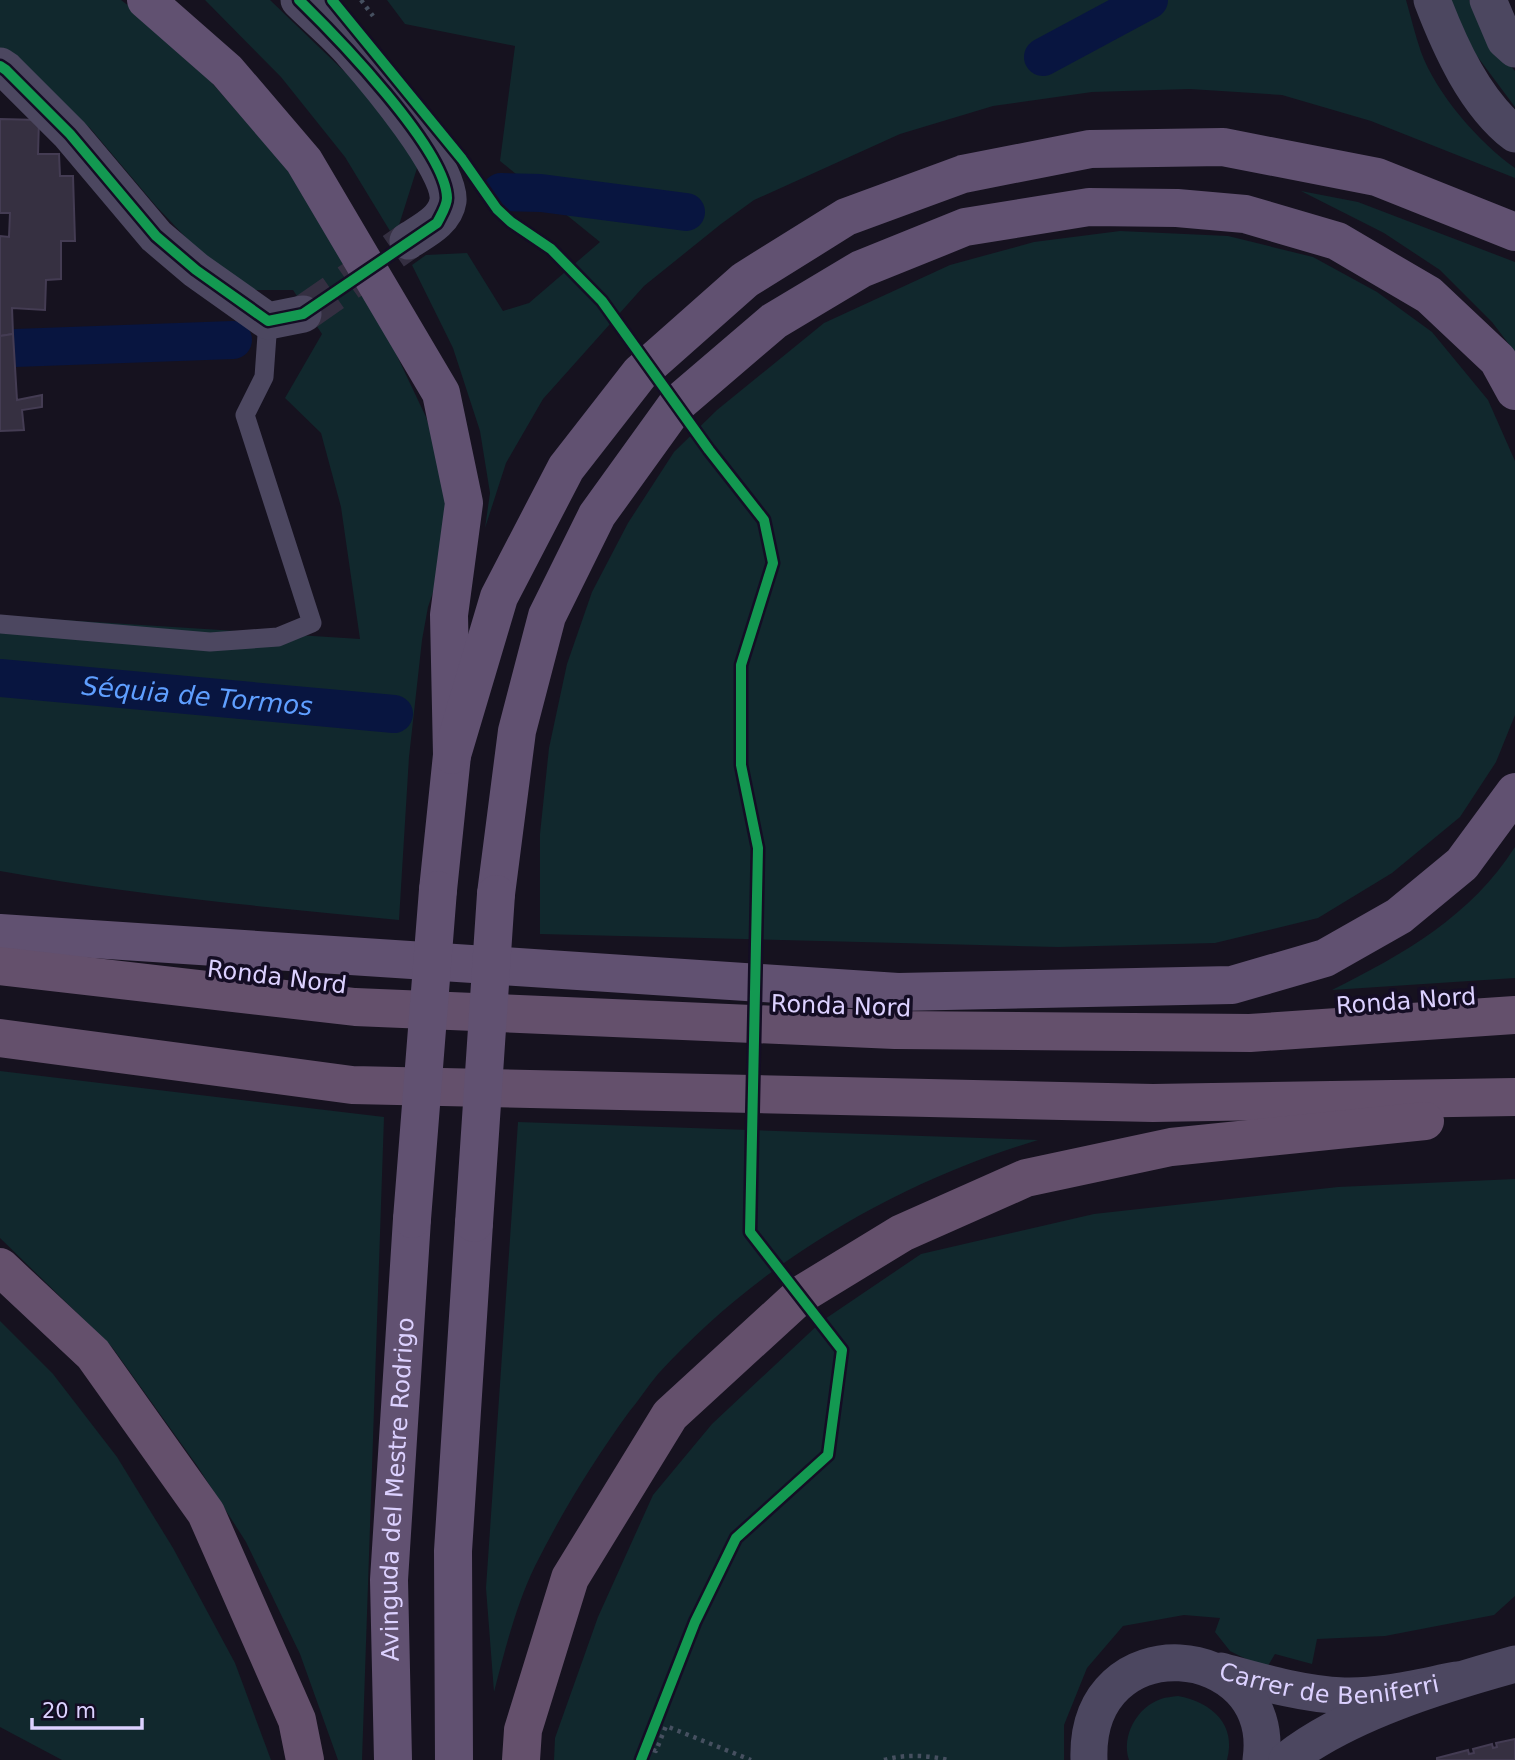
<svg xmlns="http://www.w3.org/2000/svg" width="1515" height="1760" viewBox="0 0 1515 1760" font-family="'DejaVu Sans',sans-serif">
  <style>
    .green { fill: #11282d }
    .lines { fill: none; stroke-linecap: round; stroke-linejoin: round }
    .canal { stroke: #081540; stroke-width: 38 }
    .building { fill: #363041; stroke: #443c53; stroke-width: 2 }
    .minor-tunnel { stroke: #342f41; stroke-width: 37; stroke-dasharray: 37 18; stroke-linecap: butt }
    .path { stroke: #465060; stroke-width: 4.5; stroke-dasharray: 3.5 5; stroke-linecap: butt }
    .service { stroke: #4c4760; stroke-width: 19 }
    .minor { stroke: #4c4760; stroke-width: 37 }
    .primary { stroke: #615171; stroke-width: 38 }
    .trunk { stroke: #64506c; stroke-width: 38 }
    .primary-bridge { stroke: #615171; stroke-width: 38 }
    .cycleway-casing { stroke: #140d24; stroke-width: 15 }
    .cycleway { stroke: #139951; stroke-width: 10 }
    .labels { text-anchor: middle; stroke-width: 7; stroke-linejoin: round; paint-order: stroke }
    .street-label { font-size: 24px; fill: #dcd1ff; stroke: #140d24 }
    .water-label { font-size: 26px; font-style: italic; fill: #5f9fff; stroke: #140d24 }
  </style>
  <rect width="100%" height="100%" fill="#16121f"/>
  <g class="green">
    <path d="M0,0H121L177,43L305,189L380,320L426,417L444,470L446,524L441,568L428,607L422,640L409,757L399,920C266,907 132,895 0,871V616L360,639L341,507L321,433L285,398L322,334L293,290H250L228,282L156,206L90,128L0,62Z"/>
    <polygon points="205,0 270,0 372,98 418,165 399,225 390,231 345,157 281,77"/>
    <path d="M387,0H1406C1411,17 1415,35 1421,52C1436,93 1479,143 1515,168V178L1371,121L1282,95L1190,89L1092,92L993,106L900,134L754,200L721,224L644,286L543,399L506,463L485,528L490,493L480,431L453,348L412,265L426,255L467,253L503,311L529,303L600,242L500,161L515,46L405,24Z"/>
    <polygon points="1447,0 1469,0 1498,52 1515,71 1515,107 1474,52"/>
    <polygon points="1301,191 1358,202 1515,262 1515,352 1492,322 1440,270 1384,233"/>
    <polygon points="1120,231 1228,236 1313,257 1377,292 1432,332 1488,400 1515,461 1515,715 1496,762 1460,817 1392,873 1318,918 1215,943 1058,947 540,934 540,834 549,748 567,664 592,592 628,523 674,452 717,410 824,323 950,265 1034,242"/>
    <path d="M1515,847V978L1332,990C1404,954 1471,916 1515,847Z"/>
    <polygon points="0,1071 384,1117 362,1760 338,1760 300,1654 246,1542 198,1467 112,1347 0,1238"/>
    <path d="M518,1122L1038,1140C895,1183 759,1263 658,1374C648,1386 639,1400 629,1412C594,1460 562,1512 535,1566C516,1605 505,1650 494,1692L486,1588Z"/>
    <polygon points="1515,1179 1515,1596 1494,1615 1385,1636 1317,1639 1312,1664 1275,1654 1266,1669 1230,1651 1215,1632 1220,1618 1184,1615 1123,1626 1087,1668 1064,1725 1064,1760 554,1760 555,1738 598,1617 653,1495 712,1424 822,1321 921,1254 1094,1214 1338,1187"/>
    <polygon points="0,1321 53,1374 117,1457 173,1548 235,1663 271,1760 62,1760 0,1727"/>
    <path d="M1178,1696C1211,1702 1237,1724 1227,1760H1129C1121,1736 1137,1707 1161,1699C1166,1697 1172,1697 1178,1696Z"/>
  </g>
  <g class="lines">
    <g class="canal">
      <polyline points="1043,57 1149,0"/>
      <polyline points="501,192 541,193 686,212"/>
      <polyline points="15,348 233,340"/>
      <path id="s1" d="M0,678L394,714"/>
    </g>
  </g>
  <g class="building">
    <polygon points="0,119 39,120 38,154 59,154 60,176 73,176 75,241 61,241 61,279 46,280 45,310 12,308 13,334 0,336 0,236 9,237 10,213 0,213"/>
    <polygon points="13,334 17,400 42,395 42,407 22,410 24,430 0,431 0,336"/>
    <polygon points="1515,1739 1515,1760 1437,1760 1437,1758 1468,1750 1469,1754 1474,1753 1473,1749 1492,1744 1493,1748 1497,1747 1496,1743"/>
  </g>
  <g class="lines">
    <polyline class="minor-tunnel" points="303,314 408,241"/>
    <g class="path">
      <polyline points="361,0 373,16"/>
      <polyline points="645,1747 656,1751 666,1726 751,1760"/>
      <path d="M884,1760C905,1754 927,1755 948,1760"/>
    </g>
    <polyline class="service" points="0,624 210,642 278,637 312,623 245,415 264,377 268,321"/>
    <g class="minor">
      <path d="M299,0C317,18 337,34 353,53C375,78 452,169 448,201C445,221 423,231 408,241"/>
      <path d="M1432,0C1450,47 1475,103 1515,134"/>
      <polyline points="1488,0 1505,40 1515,49"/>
      <polyline points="0,66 6,70 70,134 156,236 196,270 268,321 303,314"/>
      <path id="s2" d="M1221,1671C1261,1682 1301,1694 1344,1696C1382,1697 1420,1687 1457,1680"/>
      <path d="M1089,1760C1084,1622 1278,1639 1261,1760"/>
      <path d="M1287,1760C1346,1713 1443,1684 1515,1664"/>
    </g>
    <g class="primary">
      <polyline points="146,0 227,71 304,161 441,393 464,503 449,615 452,755 438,890"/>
      <polyline points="452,755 499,597 566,468 640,373 745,280 846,217 963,174 1090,149 1223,147 1377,177 1515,232"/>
      <polyline points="496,894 517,731 547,616 597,515 677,404 774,321 861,269 965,227 1089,207 1177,208 1245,214 1337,241 1429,295 1498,360 1515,391"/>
      <polyline points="0,933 898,992 1232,985 1325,958 1399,916 1462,864 1515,792"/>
      <path id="s3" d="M393,1760L389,1580L412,1219"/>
      <polyline points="454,1760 453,1551 474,1223"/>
    </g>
    <g class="trunk">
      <polyline points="0,966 355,1007 895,1030 1250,1033 1515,1015"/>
      <polyline points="0,1038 352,1085 1153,1103 1515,1097"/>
      <polyline points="0,1267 93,1354 206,1513 297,1720 305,1760"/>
      <polyline points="521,1760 523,1730 570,1578 670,1415 802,1294 902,1233 1026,1178 1171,1147 1425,1121"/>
    </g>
    <g class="primary-bridge">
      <polyline points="412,1219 438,890"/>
      <polyline points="474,1223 496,894"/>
    </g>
    <g class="cycleway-casing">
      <g id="cycleway">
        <polyline points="332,0 462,159 497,209 511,222 551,249 602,301 709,450 764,520 773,563 741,665 741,765 758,848 750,1232 842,1350 828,1455 736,1538 695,1622 641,1760"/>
        <path d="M0,66L6,70L70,134L156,236L196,270L268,321L303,314L437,223C441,215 447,206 447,198C446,149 336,36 299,0"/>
      </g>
    </g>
    <use href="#cycleway" class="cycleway"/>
  </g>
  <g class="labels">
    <g class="street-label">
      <text transform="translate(277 977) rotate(7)" y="8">Ronda Nord</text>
      <text transform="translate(1406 1001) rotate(-4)" y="8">Ronda Nord</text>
      <text transform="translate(841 1006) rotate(2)" y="8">Ronda Nord</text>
      <text dy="8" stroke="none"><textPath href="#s3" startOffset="271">Avinguda del Mestre Rodrigo</textPath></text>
      <text dy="8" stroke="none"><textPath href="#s2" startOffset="110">Carrer de Beniferri</textPath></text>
    </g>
    <g class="water-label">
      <text dy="9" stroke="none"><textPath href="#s1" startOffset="198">Séquia de Tormos</textPath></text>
    </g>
  </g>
  <path d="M32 1718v10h110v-10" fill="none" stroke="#dcd1ff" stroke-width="3.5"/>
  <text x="42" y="1718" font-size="21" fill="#dcd1ff" stroke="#140d24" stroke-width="5" paint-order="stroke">20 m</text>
</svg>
